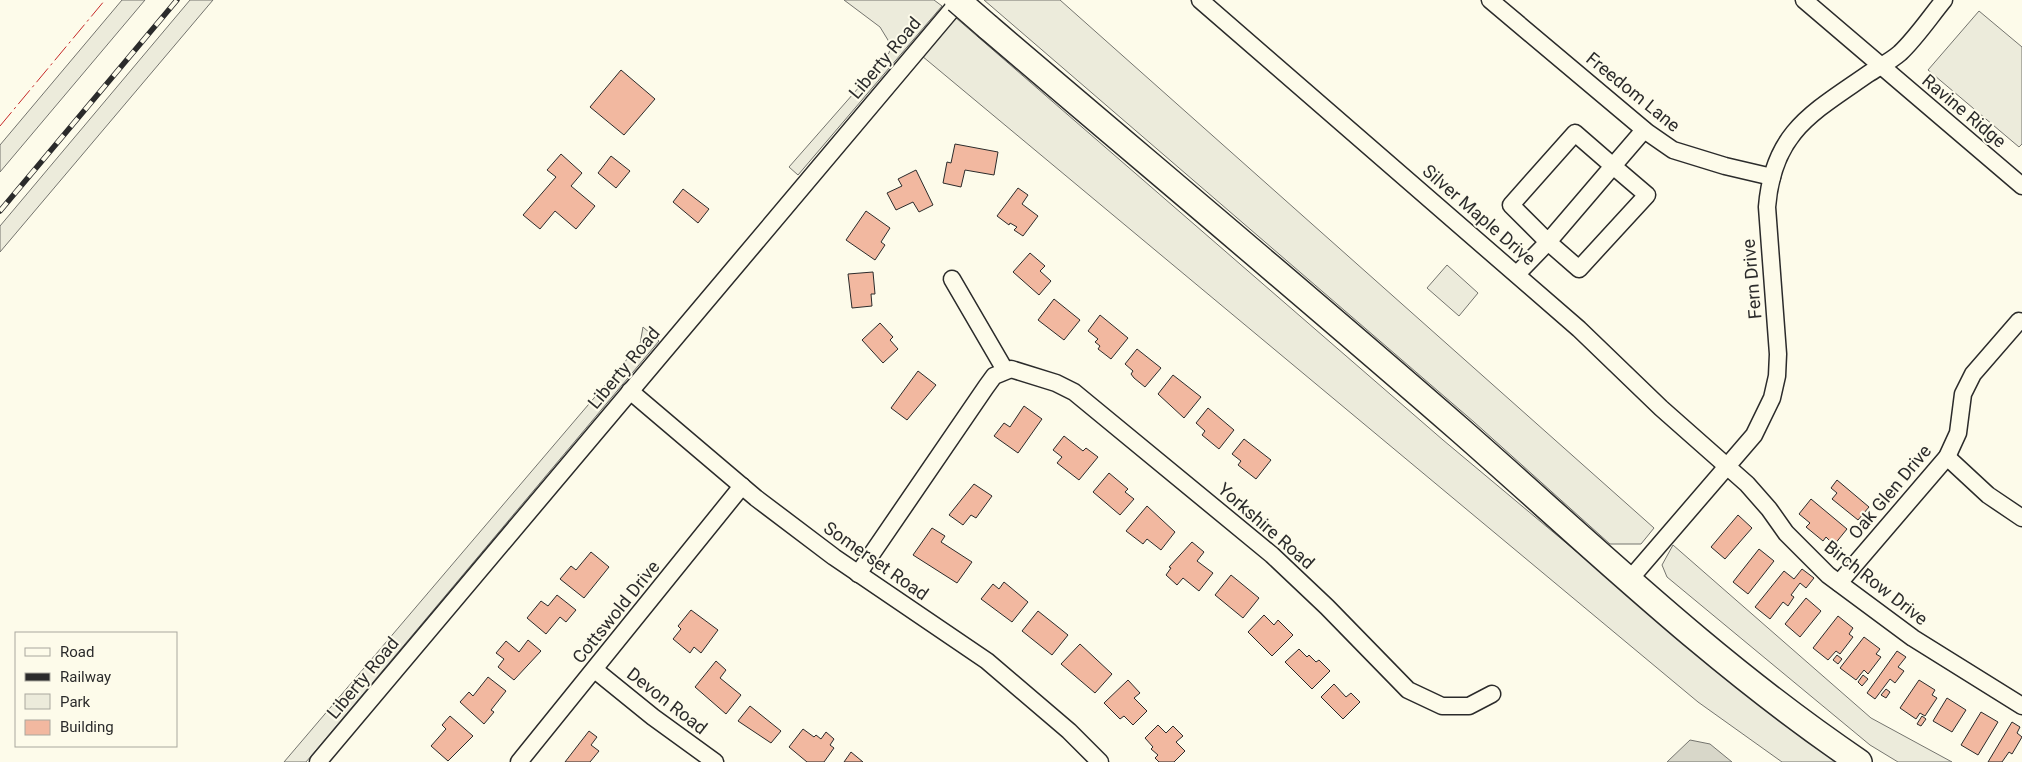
<svg xmlns="http://www.w3.org/2000/svg" width="2022" height="762" viewBox="0 0 2022 762" font-family="Roboto,sans-serif">
  <style>
    .green { fill: #ecebdb; stroke: #74746e }
    .water { fill: #d8d7c9; stroke: #74746e }
    .building { fill: #f2b8a0; stroke: #2b2b2b }
    .lines { fill: none; stroke-linecap: round; stroke-linejoin: round }
    .minor-casing { stroke: #2b2b2b; stroke-width: 19 }
    .highway-casing { stroke: #2b2b2b; stroke-width: 28 }
    .minor { stroke: #fdfbea; stroke-width: 16 }
    .highway { stroke: #fdfbea; stroke-width: 25 }
    .rail-casing { stroke: #2b2b2b; stroke-width: 5.5 }
    .rail { stroke: #fdfbea; stroke-width: 4; stroke-dasharray: 11; stroke-linecap: butt }
    .highway-bridge-casing { stroke: #2b2b2b; stroke-width: 28; stroke-linecap: butt }
    .highway-bridge { stroke: #fdfbea; stroke-width: 25 }
    .power { stroke: #c62828; stroke-width: 1; stroke-dasharray: 18 4 2.5 4; stroke-linecap: butt }
    .labels { text-anchor: middle; stroke-width: 4; stroke-linejoin: round; paint-order: stroke }
    .street-label { font-size: 18px; fill: #2b2b2b; stroke: #fdfbea }
  </style>
  <rect width="100%" height="100%" fill="#fdfbea"/>
  <g class="green">
    <polygon points="122,0 145,0 0,172 0,145"/>
    <polygon points="190,0 213,0 0,252 0,226"/>
    <polygon points="844,0 934,0 942,6 798,175 789,167 889,53 891,45 880,27"/>
    <polygon points="984,0 1060,0 1654,528 1641,544 1610,544 1474,422"/>
    <polygon points="1979,11 2022,47 2022,144 2019,147 1928,70"/>
    <polygon points="955,17 1443,440 1687,644 1842,762 1782,762 1698,702 922,56"/>
    <polygon points="1447,265 1478,293 1459,316 1427,288"/>
    <polygon points="643,327 659,341 306,762 284,762 640,344"/>
    <polygon points="1673,545 1871,718 1952,762 1898,762 1870,745 1667,577 1662,565"/>
  </g>
  <polygon class="water" points="1690,740 1710,744 1732,762 1667,762"/>
  <g class="building">
    <polygon points="621,70 655,99 624,135 590,107"/>
    <polygon points="955,144 998,152 994,175 965,170 961,187 943,183 947,162 951,163"/>
    <polygon points="561,154 582,173 571,186 595,206 576,229 555,211 540,229 523,215 556,177 547,170"/>
    <polygon points="611,156 630,171 616,188 598,173"/>
    <polygon points="916,170 933,205 919,212 913,202 896,210 887,193 902,186 898,179"/>
    <polygon points="1018,188 1028,195 1022,204 1038,216 1023,236 1014,230 1017,227 1010,223 1009,225 997,216"/>
    <polygon points="683,189 709,209 698,223 673,202"/>
    <polygon points="866,211 890,228 881,242 885,245 875,260 846,240"/>
    <polygon points="1030,253 1045,266 1040,271 1051,281 1039,295 1013,272"/>
    <polygon points="873,272 875,294 871,294 872,306 852,308 848,274"/>
    <polygon points="1054,299 1080,320 1064,340 1038,320"/>
    <polygon points="1100,315 1128,338 1111,359 1098,349 1100,346 1095,342 1098,339 1088,331"/>
    <polygon points="880,323 893,337 890,340 898,349 883,363 862,340"/>
    <polygon points="1137,349 1161,368 1145,387 1134,378 1131,374 1133,371 1125,364"/>
    <polygon points="918,371 936,385 907,420 891,408"/>
    <polygon points="1173,375 1201,397 1184,418 1158,394"/>
    <polygon points="1024,406 1042,419 1018,453 994,436 1004,423 1010,427"/>
    <polygon points="1208,408 1234,430 1219,449 1202,435 1205,431 1196,423"/>
    <polygon points="1064,436 1083,451 1086,448 1098,457 1079,480 1057,463 1062,457 1053,450"/>
    <polygon points="1244,439 1271,460 1256,479 1238,465 1241,461 1232,454"/>
    <polygon points="1109,473 1128,489 1125,492 1134,499 1120,515 1093,492"/>
    <polygon points="1837,480 1869,507 1858,520 1832,499 1837,493 1831,488"/>
    <polygon points="974,484 992,496 976,518 971,515 963,525 949,515"/>
    <polygon points="1811,499 1847,529 1834,545 1826,537 1823,541 1806,527 1810,523 1799,514"/>
    <polygon points="1147,506 1175,532 1161,550 1147,539 1143,544 1126,531"/>
    <polygon points="1738,515 1752,528 1725,559 1711,547"/>
    <polygon points="932,528 945,536 941,542 972,562 957,583 913,555"/>
    <polygon points="1192,542 1204,552 1197,561 1213,573 1199,591 1183,578 1177,585 1166,575 1171,568 1169,567"/>
    <polygon points="1759,549 1774,561 1748,594 1733,582"/>
    <polygon points="591,552 609,567 584,598 560,579 571,566 576,570"/>
    <polygon points="1802,569 1814,578 1806,588 1800,583 1791,595 1794,597 1788,606 1783,602 1770,619 1755,607 1784,571 1794,579"/>
    <polygon points="1231,575 1259,598 1243,618 1215,595"/>
    <polygon points="1004,582 1028,602 1012,622 981,599 993,584 999,589"/>
    <polygon points="557,595 576,610 566,622 560,617 546,634 527,618 541,601 548,606"/>
    <polygon points="1806,598 1821,611 1800,637 1785,624"/>
    <polygon points="691,610 718,630 701,653 694,647 690,653 673,639 681,629 678,626"/>
    <polygon points="1038,611 1068,635 1052,655 1022,631"/>
    <polygon points="1264,615 1274,625 1278,620 1293,635 1272,656 1248,632"/>
    <polygon points="1838,616 1853,628 1849,634 1853,637 1840,654 1836,651 1828,660 1813,648"/>
    <polygon points="1864,637 1880,649 1876,654 1881,657 1868,674 1864,670 1856,680 1840,668"/>
    <polygon points="528,640 541,651 514,680 498,667 504,659 496,653 506,641 519,652"/>
    <polygon points="1080,644 1112,674 1095,693 1061,664"/>
    <polygon points="1299,649 1307,657 1309,655 1316,662 1319,660 1330,671 1312,689 1285,662"/>
    <polygon points="1897,651 1906,657 1898,667 1904,671 1895,683 1890,679 1875,699 1867,693"/>
    <polygon points="1837,655 1842,659 1838,664 1833,660"/>
    <polygon points="716,661 726,670 720,678 741,695 726,714 695,687"/>
    <polygon points="1863,675 1868,679 1862,686 1858,682"/>
    <polygon points="488,677 506,691 491,710 494,712 484,724 460,702 469,692 473,696"/>
    <polygon points="1128,680 1140,693 1134,698 1147,711 1133,725 1124,716 1120,719 1104,703"/>
    <polygon points="1919,680 1935,690 1932,695 1937,698 1925,716 1920,713 1916,719 1900,708"/>
    <polygon points="1334,684 1346,697 1351,693 1360,702 1343,719 1321,697"/>
    <polygon points="1886,689 1890,692 1886,698 1881,695"/>
    <polygon points="1947,698 1966,710 1952,732 1933,721"/>
    <polygon points="750,706 781,731 771,743 738,721"/>
    <polygon points="1981,712 1998,722 1978,755 1961,745"/>
    <polygon points="450,716 473,736 448,761 431,746 446,729 442,725"/>
    <polygon points="1922,716 1926,719 1921,726 1917,724"/>
    <polygon points="2012,722 2020,727 2017,733 2022,737 2012,754 2009,752 2002,762 1988,762"/>
    <polygon points="1158,725 1166,733 1173,726 1183,736 1176,742 1185,751 1174,762 1159,762 1155,758 1158,755 1151,749 1153,747 1145,738"/>
    <polygon points="803,729 814,737 816,735 821,739 826,732 834,739 830,745 834,748 824,762 807,762 789,747"/>
    <polygon points="589,731 597,737 591,745 599,751 590,762 565,762"/>
    <polygon points="851,752 863,762 844,762"/>
  </g>
  <g class="lines">
    <g class="minor-casing">
      <g id="minor">
        <polyline points="1200,0 1579,329 1661,408 1747,484 1769,509 1786,533 1828,575 1913,638 2022,706"/>
        <polyline points="1490,0 1647,132 1673,150 1725,166 1772,177"/>
        <polyline points="1804,0 2022,186"/>
        <polyline points="1517,274 1548,242 1613,166 1575,133 1511,205 1548,242 1579,269 1647,195 1613,166 1644,130"/>
        <polyline points="952,279 1005,370"/>
        <polyline points="630,391 756,498 834,557 987,661 1069,731 1100,762"/>
        <polyline points="1947,457 1988,495 2022,518"/>
        <polyline points="858,574 986,387 994,376 1011,369 1056,383 1074,392 1272,555 1327,607 1408,690 1442,706 1469,706 1492,694"/>
        <path d="M1630,579L1754,435L1772,398L1777,376L1778,354L1767,207C1773,132 1812,113 1868,74C1879,67 1891,61 1900,53C1916,38 1930,17 1944,0"/>
        <polyline points="1839,583 1947,457 1958,433 1963,394 1973,374 2019,321 2022,322"/>
        <polyline points="595,670 653,717 715,762"/>
        <polyline points="318,762 960,0"/>
        <polyline points="519,762 742,486"/>
      </g>
    </g>
    <g class="highway-casing">
      <path id="highway" d="M988,27C1145,161 1303,293 1459,429C1589,543 1715,665 1859,762"/>
    </g>
    <use href="#minor" class="minor"/>
    <use href="#highway" class="highway"/>
    <g class="rail-casing">
      <polyline id="rail" points="0,211 177,0"/>
    </g>
    <use href="#rail" class="rail"/>
    <g class="highway-bridge-casing">
      <polyline id="highway-bridge" points="957,0 988,27"/>
    </g>
    <use href="#highway-bridge" class="highway-bridge"/>
    <polyline class="power" points="0,126 105,0"/>
  </g>
  <g class="labels">
    <g class="street-label">
      <text transform="translate(885 58) rotate(-50)" y="6">Liberty Road</text>
      <text transform="translate(1633 92) rotate(39)" y="6">Freedom Lane</text>
      <text transform="translate(1964 111) rotate(40)" y="6">Ravine Ridge</text>
      <text transform="translate(1479 215) rotate(41)" y="6">Silver Maple Drive</text>
      <text transform="translate(1752 279) rotate(-95)" y="6">Fern Drive</text>
      <text transform="translate(624 368) rotate(-50)" y="6">Liberty Road</text>
      <text transform="translate(1890 492) rotate(-50)" y="6">Oak Glen Drive</text>
      <text transform="translate(1266 526) rotate(41)" y="6">Yorkshire Road</text>
      <text transform="translate(876 561) rotate(35)" y="6">Somerset Road</text>
      <text transform="translate(1876 583) rotate(38)" y="6">Birch Row Drive</text>
      <text transform="translate(616 612) rotate(-51)" y="6">Cottswold Drive</text>
      <text transform="translate(363 678) rotate(-50)" y="6">Liberty Road</text>
      <text transform="translate(667 701) rotate(38)" y="6">Devon Road</text>
    </g>
  </g>
  <rect x="15" y="632" width="162" height="115" fill="#fdfbea" stroke="#a9a89e"/>
  <rect x="25" y="648" width="25" height="8" fill="#fdfbea" stroke="#a9a89e"/>
  <text x="60" y="657" font-size="15" fill="#2b2b2b">Road</text>
  <rect x="25" y="673" width="25" height="8" fill="#2b2b2b" stroke="#a9a89e"/>
  <text x="60" y="682" font-size="15" fill="#2b2b2b">Railway</text>
  <rect x="25" y="694" width="25" height="15" fill="#ecebdb" stroke="#a9a89e"/>
  <text x="60" y="707" font-size="15" fill="#2b2b2b">Park</text>
  <rect x="25" y="720" width="25" height="15" fill="#f2b8a0" stroke="#a9a89e"/>
  <text x="60" y="732" font-size="15" fill="#2b2b2b">Building</text>
</svg>
